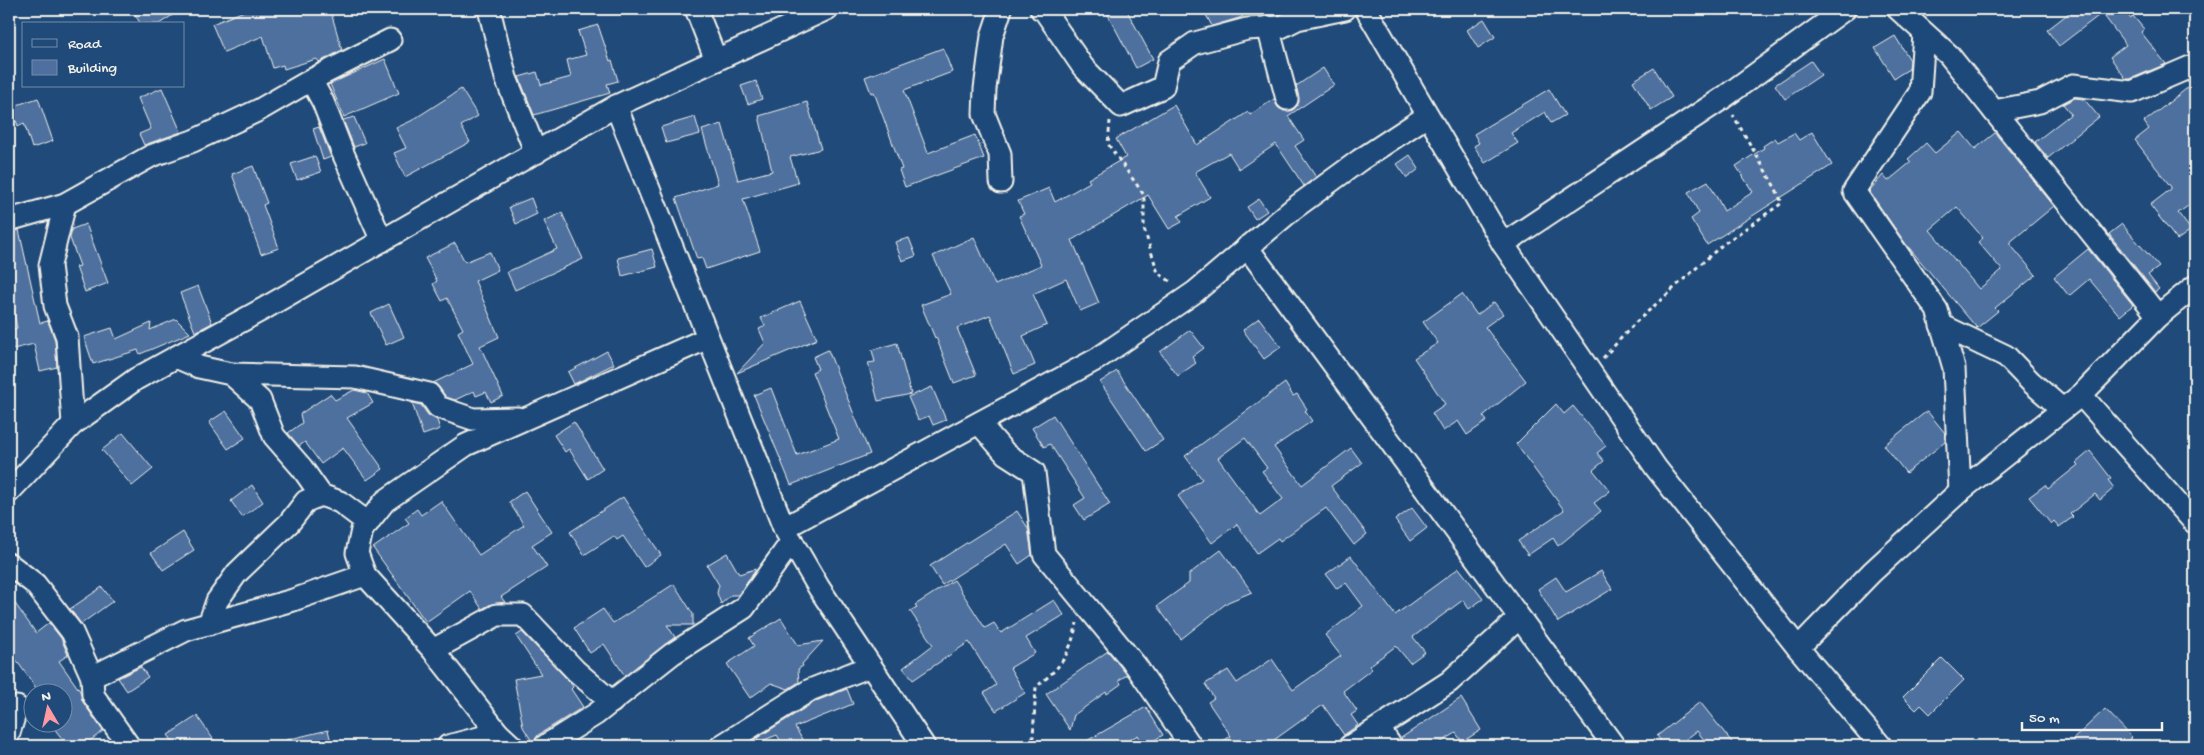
<svg xmlns="http://www.w3.org/2000/svg" width="2204" height="755" viewBox="0 0 2204 755" font-family="'Gochi Hand',sans-serif">
  <style>
    .building { fill: #4e6f9f; stroke: #f4f1e8; fill-rule: evenodd }
    .lines { fill: none; stroke-linecap: round; stroke-linejoin: round }
    .minor-casing { stroke: #f4f1e8; stroke-width: 25 }
    .path { stroke: #f4f1e8; stroke-width: 3; stroke-dasharray: 4 4; stroke-linecap: butt }
    .minor { stroke: #1f4a7a; stroke-width: 21 }
  </style>
  <rect width="100%" height="100%" fill="#1f4a7a"/>
  <filter id="ink" filterUnits="userSpaceOnUse"><feTurbulence type="fractalNoise" baseFrequency=".02" numOctaves="2"/><feDisplacementMap in="SourceGraphic" scale="10" xChannelSelector="R" yChannelSelector="G"/><feConvolveMatrix kernelMatrix="1 2 1 2 8 2 1 2 1" color-interpolation-filters="sRGB"/></filter>
  <g filter="url(#ink)">
    <g class="building">
      <polygon points="131,9 182,9 159,24 141,24"/>
      <polygon points="249,9 330,9 342,50 320,62 316,59 284,69 283,65 273,68 263,36 224,52 212,24"/>
      <polygon points="1105,9 1126,9 1153,59 1136,68"/>
      <polygon points="1214,9 1257,9 1239,18 1212,26 1205,13"/>
      <polygon points="2074,9 2123,9 2130,18 2133,16 2144,29 2141,32 2166,64 2130,79 2126,79 2110,57 2126,45 2102,13 2059,46 2047,30"/>
      <polygon points="1484,19 1495,37 1478,48 1467,30"/>
      <polygon points="598,25 610,61 612,60 618,81 607,84 610,93 534,115 519,77 537,72 541,85 571,77 567,60 586,55 578,31"/>
      <polygon points="1895,36 1910,60 1909,69 1894,78 1875,48"/>
      <polygon points="943,48 952,72 904,90 928,153 975,135 984,158 905,187 899,170 902,169 874,92 871,93 865,77"/>
      <polygon points="385,59 399,93 344,117 330,84"/>
      <polygon points="1811,61 1821,75 1785,99 1775,85"/>
      <polygon points="1323,68 1334,85 1288,116 1304,140 1295,146 1316,177 1304,186 1276,144 1239,169 1229,153 1195,172 1210,197 1178,216 1182,222 1169,229 1148,195 1072,240 1099,303 1080,311 1066,279 1033,294 1047,325 1023,336 1035,365 1014,374 990,315 957,328 976,375 954,383 936,337 935,338 921,305 951,294 933,256 974,237 995,285 1041,265 1019,216 1024,214 1018,201 1049,188 1055,202 1090,182 1088,179 1126,157 1116,139 1174,105 1197,145 1248,112 1250,115 1274,99 1279,108 1284,111 1291,111 1296,107 1299,102 1296,86"/>
      <polygon points="1654,68 1672,97 1651,110 1633,81"/>
      <polygon points="756,81 762,99 748,104 741,86"/>
      <polygon points="2195,82 2195,201 2178,213 2191,230 2177,240 2150,205 2171,189 2171,187 2135,140 2149,129 2144,122"/>
      <polygon points="162,88 181,132 144,145 139,134 151,129 138,98"/>
      <polygon points="461,89 478,116 461,126 470,142 405,177 394,153 406,148 396,128 411,121"/>
      <polygon points="1549,89 1565,115 1551,123 1545,112 1511,133 1518,143 1485,163 1474,146 1479,143 1474,134"/>
      <polygon points="38,98 53,141 32,148 24,123 18,126 11,107"/>
      <polygon points="2075,98 2084,99 2099,117 2048,158 2035,142 2071,114 2063,104"/>
      <polygon points="807,102 821,149 790,157 798,183 743,199 760,251 706,269 702,258 697,259 676,198 718,184 702,130 722,124 738,180 772,171 759,116"/>
      <polygon points="354,117 365,143 354,147 343,120"/>
      <polygon points="695,117 700,134 666,143 661,127"/>
      <polygon points="319,127 331,157 323,160 313,129"/>
      <polygon points="1812,132 1832,165 1707,245 1691,219 1699,213 1688,192 1708,181 1724,211 1753,192 1736,166 1764,148 1763,146 1775,138 1778,142 1794,133 1799,140"/>
      <path d="M1961,132L1975,149L1995,133L2054,206L2009,243L2036,275L1995,308L1998,311L1977,328L1905,243L1869,191L1883,175L1888,181L1911,162L1908,159L1926,143L1935,153ZM1957,207L1983,238L1978,242L2002,270L1979,289L1930,230Z"/>
      <polygon points="1410,155 1419,169 1407,178 1397,164"/>
      <polygon points="315,156 321,172 297,180 291,164"/>
      <polygon points="253,166 267,203 263,205 279,248 261,254 232,174"/>
      <polygon points="531,198 537,214 516,224 509,207"/>
      <polygon points="1259,199 1267,211 1255,219 1247,207"/>
      <polygon points="562,213 583,259 515,290 507,272 557,249 544,221"/>
      <polygon points="86,224 108,283 85,292 76,267 80,266 70,238 72,229"/>
      <polygon points="2122,224 2159,267 2148,275 2159,289 2155,292 2109,234"/>
      <polygon points="19,230 40,323 48,321 55,340 57,367 40,371 34,344 9,350 9,330 17,328 9,290 9,232"/>
      <polygon points="909,238 916,256 902,261 895,242"/>
      <polygon points="455,243 465,262 490,252 498,270 475,281 499,337 480,346 503,396 491,402 486,392 476,396 474,391 455,400 446,397 439,387 433,383 473,364 458,332 463,329 447,298 442,301 433,284 437,281 425,258"/>
      <polygon points="652,249 657,267 622,276 618,258"/>
      <polygon points="2088,249 2133,305 2120,316 2089,279 2069,296 2054,277"/>
      <polygon points="198,286 212,323 195,332 180,293"/>
      <polygon points="1462,294 1477,315 1494,302 1503,314 1485,327 1526,381 1483,416 1487,421 1467,435 1458,421 1443,431 1432,413 1445,404 1414,358 1438,343 1423,322"/>
      <polygon points="800,301 817,339 737,373 765,343 759,329 765,326 761,318"/>
      <polygon points="389,304 404,337 386,345 371,313"/>
      <polygon points="1259,318 1281,347 1264,359 1243,330"/>
      <polygon points="176,319 190,333 140,354 138,350 93,364 84,337 112,328 116,339 151,323 150,330"/>
      <polygon points="1190,330 1204,348 1192,357 1196,363 1178,376 1160,352"/>
      <polygon points="897,343 911,394 878,401 868,363 875,362 872,350"/>
      <polygon points="828,350 870,454 791,485 754,395 771,388 797,455 839,439 812,372 818,369 813,357"/>
      <polygon points="607,351 614,364 574,384 568,372"/>
      <polygon points="1117,371 1163,440 1146,451 1100,382"/>
      <path d="M1285,383L1293,396L1297,394L1307,409L1305,411L1312,421L1274,447L1302,485L1351,448L1362,463L1331,486L1367,534L1354,545L1326,508L1280,541L1278,538L1257,553L1237,524L1212,543L1178,496L1202,479L1185,456ZM1245,438L1267,468L1262,471L1283,499L1260,516L1218,458Z"/>
      <polygon points="932,387 946,420 933,425 929,416 918,420 908,397"/>
      <polygon points="354,390 367,393 373,403 347,418 383,469 367,480 343,448 321,464 305,442 299,446 288,433 302,423 300,414 330,394 335,400"/>
      <polygon points="412,403 421,405 428,415 437,420 440,429 423,435"/>
      <polygon points="1556,404 1564,414 1573,406 1606,446 1597,453 1604,461 1593,470 1610,491 1594,503 1601,511 1558,546 1553,538 1528,555 1518,541 1564,510 1516,444"/>
      <polygon points="226,411 245,438 228,449 209,422"/>
      <polygon points="1927,411 1945,433 1945,442 1906,473 1884,445"/>
      <polygon points="1053,415 1110,504 1084,520 1074,505 1085,498 1050,444 1044,447 1032,428"/>
      <polygon points="574,422 603,469 588,479 569,449 565,452 554,435"/>
      <polygon points="123,433 153,469 132,486 102,450"/>
      <polygon points="2090,451 2111,478 2108,480 2114,488 2100,500 2095,494 2070,514 2073,517 2059,527 2054,521 2051,524 2029,497 2045,485 2048,489 2078,465 2076,463"/>
      <polygon points="252,485 263,502 242,517 231,501"/>
      <polygon points="525,491 552,532 532,545 547,567 501,597 505,602 491,604 482,609 470,591 426,622 373,548 409,523 405,518 417,509 421,515 441,501 479,555 524,525 509,502"/>
      <polygon points="623,497 661,555 644,567 623,536 617,540 614,536 584,555 570,532"/>
      <polygon points="1412,508 1427,528 1410,541 1395,520"/>
      <polygon points="1017,511 1028,528 1032,555 1019,564 1006,544 942,585 930,566"/>
      <polygon points="183,532 194,550 163,570 151,553"/>
      <polygon points="1221,550 1252,592 1228,602 1181,639 1157,606 1189,583 1189,574"/>
      <polygon points="727,553 739,574 755,569 755,571 738,595 731,595 721,604 717,593 719,585 707,565"/>
      <polygon points="1351,556 1395,615 1459,568 1483,599 1469,609 1463,600 1413,637 1425,652 1410,663 1396,646 1369,666 1372,669 1343,691 1357,711 1351,715 1358,725 1344,735 1323,705 1274,740 1278,746 1215,746 1231,736 1208,702 1214,698 1205,684 1228,670 1237,683 1272,659 1293,690 1341,656 1325,635 1363,606 1346,583 1337,589 1326,574"/>
      <polygon points="1601,571 1612,589 1558,622 1538,589 1556,577 1566,592"/>
      <polygon points="954,580 985,628 994,623 1001,633 1054,600 1064,615 1026,638 1035,653 1010,668 1025,693 996,711 984,693 996,685 969,642 913,680 903,668 933,645 910,611 917,607 915,605"/>
      <polygon points="674,584 693,614 693,625 667,625 675,637 625,676 604,644 590,653 574,628 603,609 613,623"/>
      <polygon points="102,587 113,601 81,624 70,609"/>
      <polygon points="9,595 36,633 49,623 61,638 68,655 59,661 80,691 83,702 103,731 83,746 68,746 49,722 62,722 62,692 39,692 9,650"/>
      <polygon points="781,618 798,645 823,641 802,664 803,666 798,669 799,682 788,689 771,683 750,698 727,664 754,646 749,638"/>
      <polygon points="522,632 571,683 573,687 571,689 583,707 538,735 533,743 523,727 514,679 541,674 516,636"/>
      <polygon points="1108,651 1127,675 1119,680 1121,684 1107,694 1106,692 1074,715 1070,730 1046,694"/>
      <polygon points="1942,658 1964,680 1930,714 1921,705 1916,710 1903,697"/>
      <polygon points="141,667 148,677 127,691 118,678"/>
      <polygon points="847,689 853,704 795,727 806,746 784,746 777,735 759,742 757,738 816,701"/>
      <polygon points="1461,698 1481,730 1462,742 1456,733 1435,746 1403,746 1401,738"/>
      <polygon points="1700,702 1735,746 1709,746 1697,731 1677,746 1665,746 1657,736"/>
      <polygon points="1146,707 1163,735 1144,746 1138,735 1119,746 1078,746"/>
      <polygon points="2105,709 2132,737 2122,746 2066,746"/>
      <polygon points="197,716 218,746 176,746 168,735"/>
      <polygon points="328,730 332,746 286,746 286,740"/>
    </g>
    <g class="lines">
      <g class="minor-casing">
        <g id="minor">
          <polyline points="489,9 506,78 536,153"/>
          <polyline points="696,9 716,60"/>
          <polyline points="1001,9 992,36 985,89 984,114 1000,154 1001,182"/>
          <polyline points="1041,9 1044,10 1083,67 1121,106 1163,87 1169,61 1195,43 1247,29 1281,27 1297,19 1345,9"/>
          <polyline points="1366,9 1503,244 1656,468 1798,648 1881,746"/>
          <polyline points="1898,9 1949,55 2158,316"/>
          <polyline points="1268,27 1287,99"/>
          <polyline points="1924,33 1920,92 1854,191 1937,310 1954,368 1960,491"/>
          <polyline points="311,80 323,102 342,151 382,241"/>
          <polyline points="616,106 784,528 819,588 924,746"/>
          <polyline points="1994,111 2040,102 2073,85 2132,92 2195,65"/>
          <polyline points="65,204 50,265 55,306 67,337 73,424"/>
          <polyline points="9,220 65,204 151,156 193,141 259,110 311,80 390,40"/>
          <polyline points="1503,244 1723,98 1845,9"/>
          <polyline points="1247,247 1614,746"/>
          <polyline points="1941,325 2006,356 2031,382 2062,409"/>
          <polyline points="176,357 199,367 231,374 260,400 274,436 302,468 321,495 340,502 368,523"/>
          <polyline points="231,374 355,377 429,394 438,407 473,419 518,418"/>
          <polyline points="2081,395 2195,523"/>
          <polyline points="979,423 1006,454 1034,472 1044,554 1136,666 1191,746"/>
          <polyline points="9,492 73,424 136,379 265,308 616,106 827,9"/>
          <polyline points="784,528 1097,359 1195,292 1293,209 1360,160 1427,116"/>
          <polyline points="9,564 35,584 72,632 92,677"/>
          <polyline points="209,624 217,601 237,573 289,523 306,501 321,495"/>
          <polyline points="1798,648 1872,572 1960,491 2081,395 2158,316 2195,286"/>
          <polyline points="433,650 497,615 523,615 576,671 612,702"/>
          <polyline points="1379,728 1391,746"/>
          <polyline points="9,733 17,707"/>
          <polyline points="129,746 93,695 92,677 186,630 293,600 365,575"/>
          <polyline points="448,746 498,733"/>
          <polyline points="512,746 498,733 433,650 365,575 357,553 362,530 385,501 466,445 708,338"/>
          <polyline points="545,746 596,714 672,654 744,608 792,541"/>
          <polyline points="721,746 810,690 863,669 867,662"/>
          <polyline points="1350,746 1449,682 1519,618"/>
        </g>
      </g>
      <g class="path">
        <polyline points="1110,121 1108,144 1144,195 1144,229 1158,273 1173,283"/>
        <polyline points="1603,358 1635,323 1722,245 1782,203 1776,189 1733,115"/>
        <path d="M1028,746L1033,737L1036,687C1062,666 1069,656 1077,623"/>
      </g>
      <use href="#minor" class="minor"/>
    </g>
  </g>
  <rect width="2204" height="755" fill="none" stroke="#1f4a7a" stroke-width="30"/>
  <rect x="15" y="15" width="2174" height="725" fill="none" stroke="#f4f1e8" stroke-width="2" filter="url(#ink)"/>
  <rect x="22" y="22" width="162" height="65" fill="#1f4a7a" stroke="#748da6"/>
  <rect x="32" y="39" width="25" height="8" fill="#1f4a7a" stroke="#748da6"/>
  <text x="68" y="48" font-size="15" fill="#f4f1e8">Road</text>
  <rect x="32" y="60" width="25" height="15" fill="#4e6f9f" stroke="#748da6"/>
  <text x="68" y="72" font-size="15" fill="#f4f1e8">Building</text>
  <g transform="translate(48 708) rotate(351)"><circle r="24" fill="#1f4a7a" stroke="#748da6"/>
  <path d="M0-4L9 19L0 12L-9 19Z" fill="#ff9aa2"/>
  <text y="-8" font-size="14" font-weight="bold" text-anchor="middle" fill="#f4f1e8">N</text>
  </g>
  <path d="M2022 722v8h140v-8" fill="none" stroke="#f4f1e8" stroke-width="2.5"/>
  <text x="2029" y="722" font-size="15" fill="#f4f1e8" stroke="#1f4a7a" stroke-width="4" paint-order="stroke">50 m</text>
</svg>
